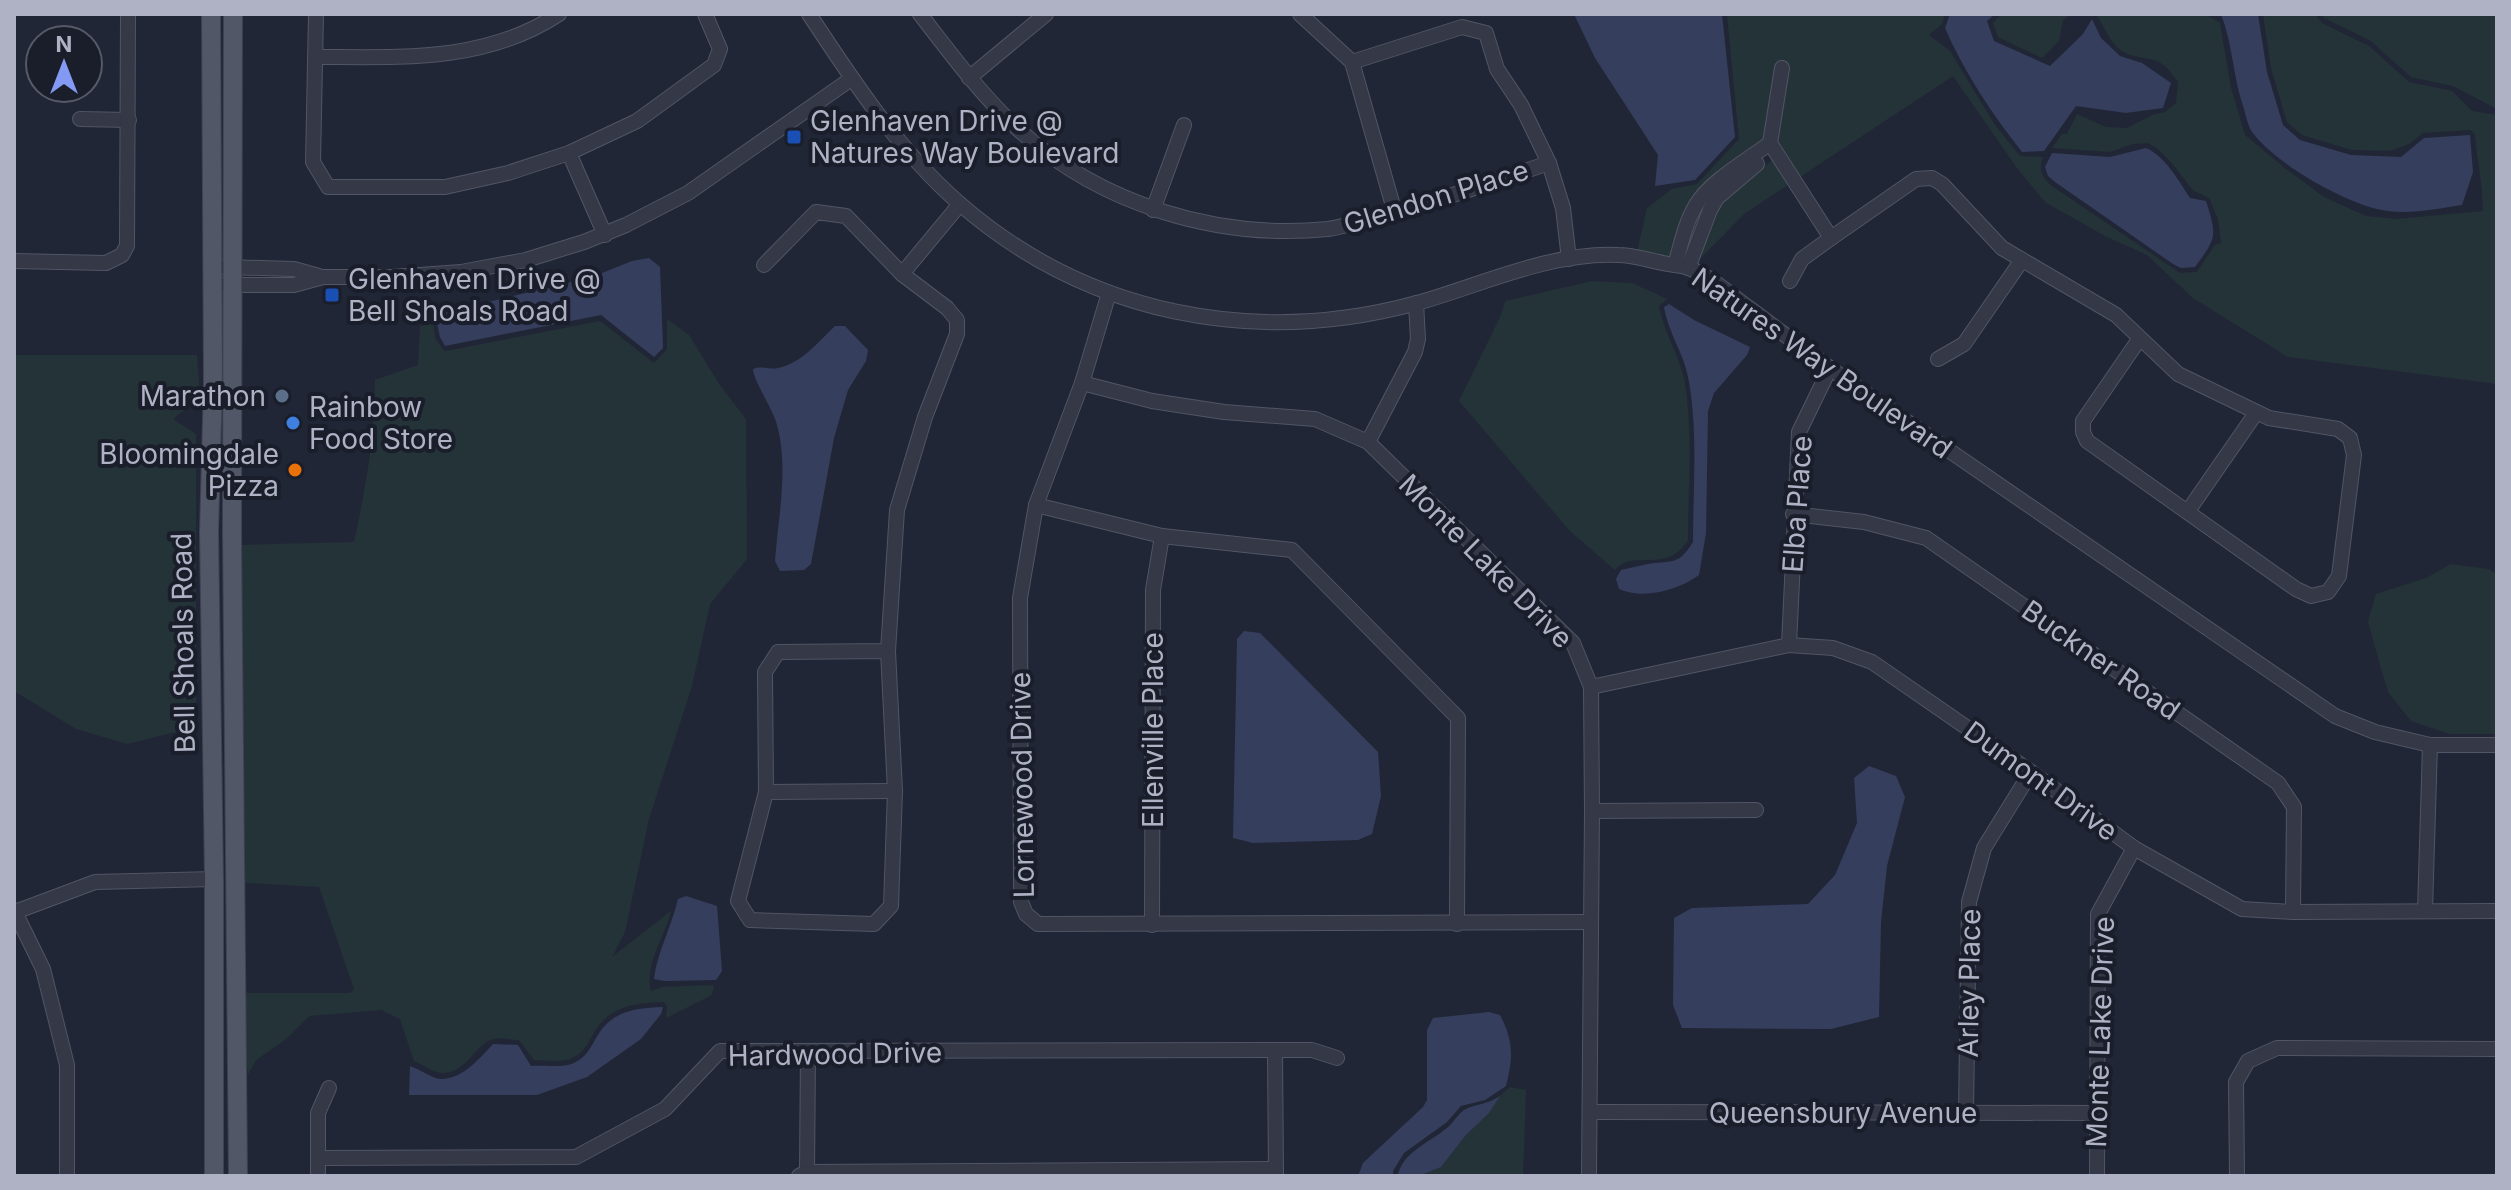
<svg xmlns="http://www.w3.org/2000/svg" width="2511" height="1190" viewBox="0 0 2511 1190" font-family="Inter,sans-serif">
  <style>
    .green { fill: #243338 }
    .water { fill: #353e5d }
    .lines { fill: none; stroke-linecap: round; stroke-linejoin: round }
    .minor-casing { stroke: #515565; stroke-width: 16 }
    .major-casing { stroke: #3d4151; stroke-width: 20 }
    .minor { stroke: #343847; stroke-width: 14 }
    .major { stroke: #525767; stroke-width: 18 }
    .transit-dot { fill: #1a4fb4; stroke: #1a1e2b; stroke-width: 3 }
    .service-dot { fill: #5c6f8a; stroke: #1a1e2b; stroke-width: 3 }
    .shop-dot { fill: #3f7fe0; stroke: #1a1e2b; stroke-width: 3 }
    .food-dot { fill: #e8710a; stroke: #1a1e2b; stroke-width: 3 }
    .labels { text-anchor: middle; stroke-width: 8; stroke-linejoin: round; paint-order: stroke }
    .poi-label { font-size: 28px; fill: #aeb2c4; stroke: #1a1e2b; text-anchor: start }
    .street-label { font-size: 28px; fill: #aeb2c4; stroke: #1a1e2b }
  </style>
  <rect width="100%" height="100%" fill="#212636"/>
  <g class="green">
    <path d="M1727,14H1945L1942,24L1929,35L1950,51L1995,125L2020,156L2043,157C2038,169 2042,178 2052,186L2180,273L2197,272L2215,245L2221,243L2218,219L2209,198L2193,190L2171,162L2157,148L2148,143L2133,144L2110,152L2052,148L2062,134H2067L2077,114L2106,127L2127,128L2155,114L2165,112L2176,103L2178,82C2172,74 2164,62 2154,60C2144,57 2131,57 2122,51C2109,43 2105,25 2095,14H2205L2220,23L2231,88L2245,135L2286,169L2324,197L2366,216L2396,219L2483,211C2483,185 2477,160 2475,135L2471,130L2423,133L2409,144L2390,151L2352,150L2302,135L2287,122L2271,68L2263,14H2315L2322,23L2369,46L2409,82L2452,91L2472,111L2497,115V384L2288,357L2193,298L2147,255L2105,236L2045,202L2017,168L1953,76L1744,214L1696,263L1722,202L1776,157L1775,138L1788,64L1778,61L1764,140L1703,187L1671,258L1637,252L1647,208L1672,189L1697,184L1739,139Z"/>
    <polygon points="2002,14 2072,14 2063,20 2059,41 2042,58 1998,37 1993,23"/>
    <polygon points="2321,14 2497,14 2497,109 2453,86 2411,77 2371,41 2324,18"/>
    <path d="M1592,281L1632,283L1667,299L1659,306C1664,334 1680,356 1685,383C1693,434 1688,488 1688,540C1667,575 1632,548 1615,570L1570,531L1459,401L1501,315L1505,301Z"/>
    <path d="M667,319L689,335L719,384L746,419L747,559L710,604L692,686L649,819L625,932L612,957L671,911C665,937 644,964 651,991L663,987L714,985L712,995L666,1018L667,1007L664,1002C637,1003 613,1005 596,1029C589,1040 585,1053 572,1058C563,1063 545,1060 534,1060L519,1040C511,1040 500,1037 493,1039C474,1044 468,1073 442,1073C433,1073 423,1064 414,1061L400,1019L381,1010L309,1016L285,1040L256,1060L248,1075L236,973L247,993H350L354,989L319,887L235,882L239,545L354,542C366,487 375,436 375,380L418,365L420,326L433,324L435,338L443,350L446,351L600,321L654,363L667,349Z"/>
    <polygon points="14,355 197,355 200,397 173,419 196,434 196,727 127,744 76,729 14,691"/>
    <polygon points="2451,564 2488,569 2497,574 2497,734 2450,734 2411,721 2388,692 2380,665 2368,622 2376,594 2426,578"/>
    <polygon points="1510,1087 1526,1090 1523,1176 1419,1176 1441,1167 1466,1135 1489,1113 1498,1098"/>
  </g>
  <g class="water">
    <polygon points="1574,14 1722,14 1735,137 1695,180 1655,186 1658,155 1595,58"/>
    <path d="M1950,14H1995L1987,21L1994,41L2050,66L2083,34L2092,19L2101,38L2120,56L2142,63L2171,83L2163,108L2126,113L2076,106L2044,151L2022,152C1992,114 1964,72 1945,28Z"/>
    <path d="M2221,14H2258L2267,72L2283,125L2300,140L2351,155L2401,157L2424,138L2470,135L2473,172L2462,205C2435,209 2404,216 2377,209C2340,200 2275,163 2252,132C2248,126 2246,116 2244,109C2233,78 2233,45 2221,14Z"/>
    <path d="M2146,148C2166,157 2178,180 2190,198L2206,201C2217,236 2217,237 2195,267L2181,268L2173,264L2055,182L2048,176L2045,167L2052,153L2110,157Z"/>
    <polygon points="649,258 660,267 663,348 654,357 601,315 445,346 440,337 436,319 442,313 592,277 632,261"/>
    <path d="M1669,304L1694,320L1750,347L1747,355L1714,393L1708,411L1706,533L1699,575C1679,590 1643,600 1619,589L1616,579L1621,570C1630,568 1639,566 1648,564C1673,560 1678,566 1693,542C1693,489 1698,434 1689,382C1685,355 1669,335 1664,307Z"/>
    <path d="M835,326H845L868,350L866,361L848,390L834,438L811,564L804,570L780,571L775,561C778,518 789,468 777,425C773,409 753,380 753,369C762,365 769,370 778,368C802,363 817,343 835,326Z"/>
    <polygon points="1244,631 1260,633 1378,752 1381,796 1372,834 1358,840 1253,843 1233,838 1237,639"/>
    <polygon points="1869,766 1896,776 1905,797 1887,866 1881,922 1879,1017 1831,1029 1682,1028 1673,1005 1674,918 1692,908 1808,904 1835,875 1857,823 1854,778"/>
    <path d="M686,896L717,906L722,971L716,980L664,981L654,979C657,952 672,926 678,899Z"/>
    <path d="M663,1007L661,1014L641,1039L587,1077L537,1095H409L410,1066C420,1069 431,1078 440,1079C462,1080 480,1058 493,1044L518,1045L531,1066C543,1065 564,1068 574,1063C587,1057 591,1046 598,1035C613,1010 637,1008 663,1007Z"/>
    <path d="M1489,1012L1500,1015C1514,1042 1513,1057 1506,1086L1485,1100L1461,1106L1447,1122L1404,1153L1393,1171V1176H1358L1363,1163L1423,1107L1427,1100V1030L1433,1018Z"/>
    <path d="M1500,1096L1489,1113L1466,1135L1441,1167L1419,1176H1398C1401,1153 1430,1142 1447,1128C1453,1123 1458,1114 1464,1110C1475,1104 1486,1105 1500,1096Z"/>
  </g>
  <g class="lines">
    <g class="minor-casing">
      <g id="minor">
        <polyline points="316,14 313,162 328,187 445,187 508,173 569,153 637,121 714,65 720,49 705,14"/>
        <path d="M809,14C853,81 899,151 960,204C1088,315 1255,347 1417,303C1481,285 1550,252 1618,255C1633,255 1648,260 1663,263C1671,265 1681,265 1689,268C1711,277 1730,294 1749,308C1783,333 1816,359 1851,383C2012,494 2173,605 2335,716L2375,732L2430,745H2497"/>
        <path d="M920,14C951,54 981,95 1019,130C1101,205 1218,240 1328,229C1344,227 1360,221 1375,217C1434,203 1492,182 1549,163"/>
        <polyline points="1300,14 1352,62 1395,213"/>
        <path d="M315,57C400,57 484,63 559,14"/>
        <polyline points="1352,62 1462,27 1486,33 1497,69 1521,105 1549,163 1563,208 1569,259"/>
        <polyline points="1782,68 1770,143 1831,238"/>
        <polyline points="969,78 1046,14"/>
        <polyline points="80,119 129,120"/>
        <polyline points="569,153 605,235"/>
        <polyline points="1153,210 1184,125"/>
        <polyline points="14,261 106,263 122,255 127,246 128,14"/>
        <polyline points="764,265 816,212 846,216 902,274 947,308 957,320 957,334 925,417 897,510 888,651 895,791 891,906 874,924 750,920 738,901 766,792 765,672 778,652 888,651"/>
        <path d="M1675,265C1681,245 1685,223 1696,205C1710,181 1748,160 1770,143"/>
        <polyline points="225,267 294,269 319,276"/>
        <polyline points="1688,268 1710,210 1717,198 1757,164"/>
        <polyline points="902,274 960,204"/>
        <polyline points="1790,281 1802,259 1831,238 1916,179 1932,178 1942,184 2002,248 2116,315 2178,374 2269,418 2338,429 2350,438 2354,455 2339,576 2328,592 2311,596 2296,589 2087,441 2083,432 2083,421 2140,338"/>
        <polyline points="224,285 294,285 323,277 392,277 461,272 526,260 584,242 626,225 688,193 851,79"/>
        <polyline points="1109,293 1082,383 1036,505 1020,598 1021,902 1026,914 1038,924 1591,922"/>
        <polyline points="1938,359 1964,344 2022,260"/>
        <polyline points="1082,383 1152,401 1224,412 1315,419 1368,442 1573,643 1591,687 1592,811 1589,1176"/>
        <polyline points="1368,442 1415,352 1418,339 1416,303"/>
        <polyline points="1036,505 1162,536 1292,550 1458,718 1457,924"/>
        <polyline points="2188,511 2256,413"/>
        <polyline points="1793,514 1864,522 1926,538 2278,783 2294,807 2293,912"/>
        <polyline points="1789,645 1799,432 1830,368"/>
        <polyline points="1591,687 1789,645 1833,648 1872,662 2031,772 2134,848 2242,909 2293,912 2497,911"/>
        <polyline points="766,792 895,791"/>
        <polyline points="1592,811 1756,810"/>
        <polyline points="14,910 43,969 67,1065 67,1176"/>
        <polyline points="2425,911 2430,745"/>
        <polyline points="15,912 95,882 214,879"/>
        <polyline points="1152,925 1153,590 1162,536"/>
        <polyline points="1275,1051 1276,1176"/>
        <polyline points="1590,1112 2097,1113"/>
        <polyline points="1966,1113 1969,902 1984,848 2031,772"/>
        <polyline points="318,1158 576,1157 665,1109 720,1051 1312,1050 1337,1058"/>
        <polyline points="807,1172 808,1051"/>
        <polyline points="318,1176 318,1113 329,1088"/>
        <polyline points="799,1176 807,1172 1275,1169"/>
        <polyline points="2097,1176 2098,914 2134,848"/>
        <polyline points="2237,1176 2236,1082 2248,1061 2277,1048 2497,1049"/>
      </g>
    </g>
    <g class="major-casing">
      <g id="major">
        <polyline points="211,14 213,383 209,532 214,879 214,1176"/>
        <polyline points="233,14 232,532 238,1176"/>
      </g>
    </g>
    <use href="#minor" class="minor"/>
    <use href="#major" class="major"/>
  </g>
  <g class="transit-dot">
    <rect x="786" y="129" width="16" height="16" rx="4"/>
    <rect x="324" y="287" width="16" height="16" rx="4"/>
  </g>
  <circle class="service-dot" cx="282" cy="396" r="8"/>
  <circle class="shop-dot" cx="293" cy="423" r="8"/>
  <circle class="food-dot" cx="295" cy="470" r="8"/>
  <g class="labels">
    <g class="poi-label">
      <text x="810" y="131">Glenhaven Drive @<tspan x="810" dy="32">Natures Way Boulevard</tspan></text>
      <text x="348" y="289">Glenhaven Drive @<tspan x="348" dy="32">Bell Shoals Road</tspan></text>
      <text x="266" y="406" text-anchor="end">Marathon</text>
      <text x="309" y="417">Rainbow<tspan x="309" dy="32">Food Store</tspan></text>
      <text x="279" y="464" text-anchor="end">Bloomingdale<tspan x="279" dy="32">Pizza</tspan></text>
    </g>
    <g class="street-label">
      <text transform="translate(1436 197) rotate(-17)" y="10">Glendon Place</text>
      <text transform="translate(1822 363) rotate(35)" y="10">Natures Way Boulevard</text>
      <text transform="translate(1797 504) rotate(-86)" y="10">Elba Place</text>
      <text transform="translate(1486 561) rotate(45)" y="10">Monte Lake Drive</text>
      <text transform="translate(183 643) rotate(-91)" y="10">Bell Shoals Road</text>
      <text transform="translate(2101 660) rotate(35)" y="10">Buckner Road</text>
      <text transform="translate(1153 730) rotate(-90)" y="10">Ellenville Place</text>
      <text transform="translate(2041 781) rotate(36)" y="10">Dumont Drive</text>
      <text transform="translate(1022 785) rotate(-91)" y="10">Lornewood Drive</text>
      <text transform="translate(1969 983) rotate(-89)" y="10">Arley Place</text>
      <text transform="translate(2100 1032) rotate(-88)" y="10">Monte Lake Drive</text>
      <text transform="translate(835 1054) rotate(-1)" y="10">Hardwood Drive</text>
      <text x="1843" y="1123">Queensbury Avenue</text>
    </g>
  </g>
  <rect width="2511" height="1190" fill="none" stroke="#aeb2c4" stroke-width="32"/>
  <g transform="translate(64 64)"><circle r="38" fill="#1a1e2b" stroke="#555968" stroke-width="2"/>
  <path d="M0-6L14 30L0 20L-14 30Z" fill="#8399f4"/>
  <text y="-12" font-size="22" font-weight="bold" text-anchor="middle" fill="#aeb2c4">N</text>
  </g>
</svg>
